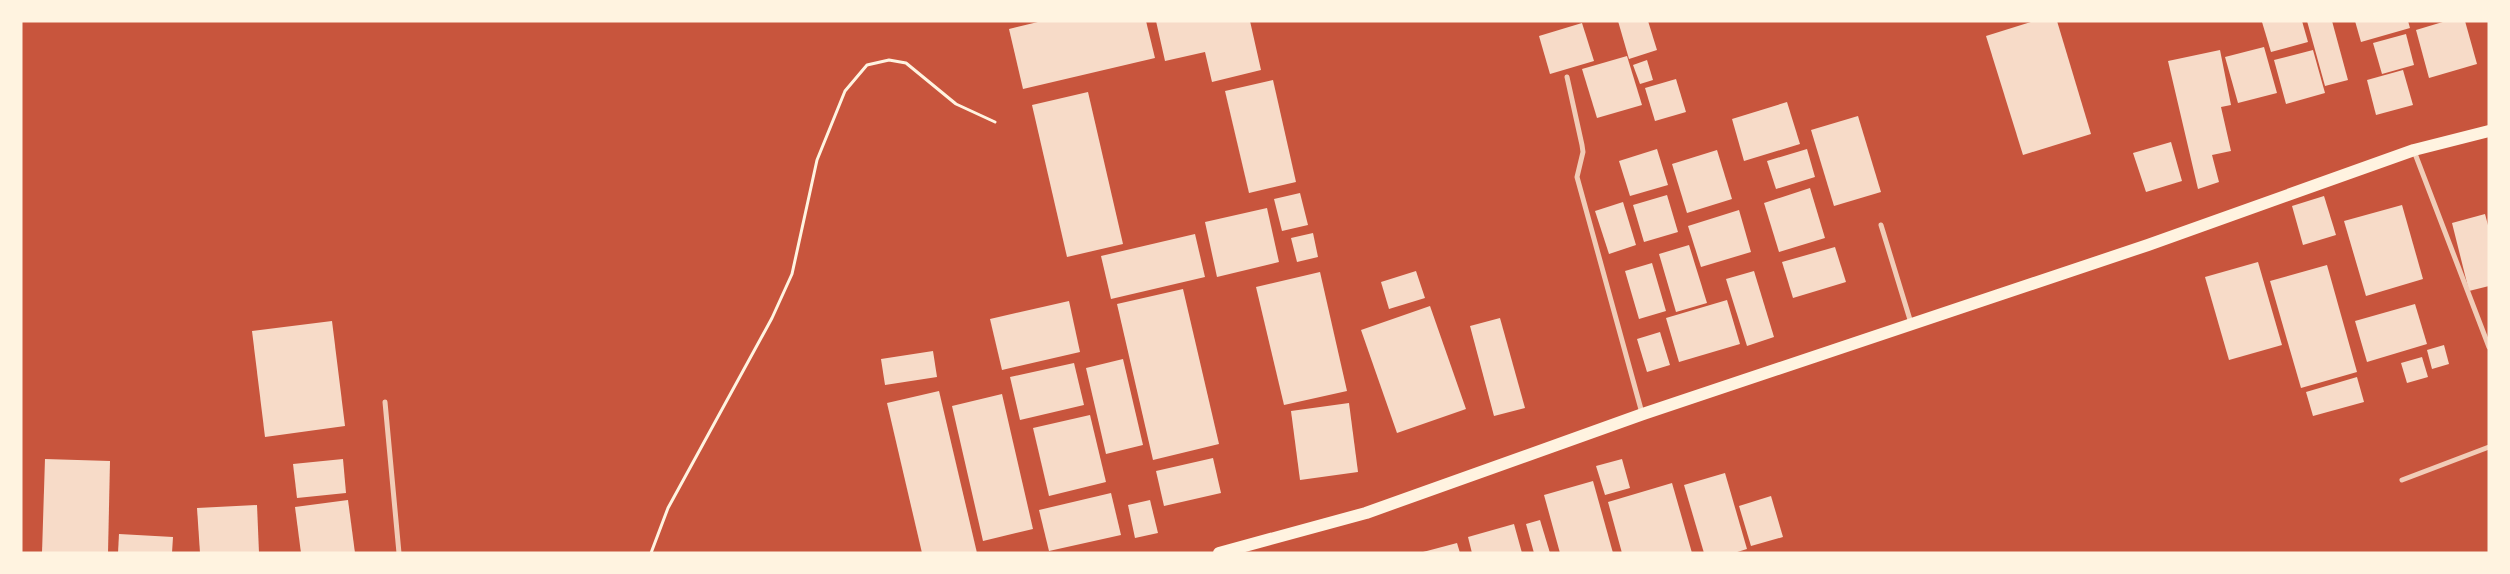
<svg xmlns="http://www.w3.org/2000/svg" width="2510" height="574" viewBox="0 0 2510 574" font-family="'Public Sans',sans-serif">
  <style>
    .building { fill: #f7dbc8 }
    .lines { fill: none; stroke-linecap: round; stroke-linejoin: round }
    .path { stroke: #fff3e0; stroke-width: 3 }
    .minor { stroke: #f1ccb7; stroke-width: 5 }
    .primary { stroke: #fff3e0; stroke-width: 12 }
  </style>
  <rect width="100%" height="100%" fill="#c8553d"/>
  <g class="building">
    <polygon points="1042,21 1146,21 1155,58 1023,89 1009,29"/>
    <polygon points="1156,21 1250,21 1261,70 1212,82 1205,52 1165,61"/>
    <polygon points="1618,21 1648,21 1657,50 1629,59"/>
    <polygon points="2034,21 2057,21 2091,134 2023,155 1986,36"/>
    <polygon points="2302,21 2308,42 2271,52 2262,22"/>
    <polygon points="2307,21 2332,21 2348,80 2325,86"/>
    <polygon points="2355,21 2408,21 2410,28 2361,42"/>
    <polygon points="2446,21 2465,21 2477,64 2429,78 2416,30"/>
    <polygon points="1582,23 1594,61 1550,74 1539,36"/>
    <polygon points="2406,34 2414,65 2382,74 2373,43"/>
    <polygon points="2264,47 2277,93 2238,103 2225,57"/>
    <polygon points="2220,50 2231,105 2221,107 2231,151 2212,155 2219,182 2198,189 2168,61"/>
    <polygon points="2313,50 2325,93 2286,104 2274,60"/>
    <polygon points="1627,56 1642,105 1597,118 1582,69"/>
    <polygon points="1647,60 1653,80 1640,84 1633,65"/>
    <polygon points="2403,70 2413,105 2376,115 2367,80"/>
    <polygon points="1676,79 1686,112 1655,121 1645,88"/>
    <polygon points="1273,80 1296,182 1249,193 1225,91"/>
    <polygon points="1088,92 1123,244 1067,257 1032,105"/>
    <polygon points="1787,102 1800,144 1744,161 1732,119"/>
    <polygon points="1858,116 1881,192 1834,206 1811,130"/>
    <polygon points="2171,142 2182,181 2146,192 2133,153"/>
    <polygon points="1657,149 1668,185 1630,196 1619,161"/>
    <polygon points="1807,149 1815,177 1776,189 1767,161"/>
    <polygon points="1717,150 1732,199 1687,213 1672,164"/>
    <polygon points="1810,188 1825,238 1779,252 1764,203"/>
    <polygon points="1300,193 1308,225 1282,231 1274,199"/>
    <polygon points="1667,195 1678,232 1644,242 1633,205"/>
    <polygon points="2324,196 2336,235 2303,245 2292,206"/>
    <polygon points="1623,202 1636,245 1609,254 1595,211"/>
    <polygon points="2402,205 2423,279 2366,296 2344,221"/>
    <polygon points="1267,208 1279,262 1217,277 1205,222"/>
    <polygon points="1739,210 1751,252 1701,267 1688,226"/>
    <polygon points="2485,214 2489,229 2489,286 2469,291 2452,223"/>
    <polygon points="1313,233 1318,257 1297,262 1291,238"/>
    <polygon points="1195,234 1205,277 1111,299 1101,256"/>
    <polygon points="1689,245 1707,303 1676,312 1659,254"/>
    <polygon points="1835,247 1846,282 1793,298 1782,262"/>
    <polygon points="2258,262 2282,345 2229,360 2205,277"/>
    <polygon points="1652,263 1666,311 1639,319 1625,271"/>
    <polygon points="2327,265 2357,372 2301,388 2270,281"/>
    <polygon points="1416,271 1425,298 1389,309 1381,282"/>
    <polygon points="1754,271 1774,337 1747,346 1726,279"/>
    <polygon points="1320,272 1347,391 1284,405 1256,287"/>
    <polygon points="1183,289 1219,444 1153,460 1117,304"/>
    <polygon points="1727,300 1740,344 1679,362 1666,318"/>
    <polygon points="1069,301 1080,352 1002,370 990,319"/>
    <polygon points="2415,304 2427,344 2367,362 2355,321"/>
    <polygon points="1430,306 1466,409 1397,433 1361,330"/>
    <polygon points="1500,318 1525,408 1494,416 1470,326"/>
    <polygon points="332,321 345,426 265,437 252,331"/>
    <polygon points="1660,332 1670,365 1647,372 1637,339"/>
    <polygon points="2444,345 2449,364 2432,369 2427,350"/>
    <polygon points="933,351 937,377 885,385 881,359"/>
    <polygon points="2422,357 2428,377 2407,383 2401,363"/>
    <polygon points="1123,359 1143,445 1106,454 1086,368"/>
    <polygon points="1074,363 1084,405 1020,420 1010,377"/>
    <polygon points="2357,377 2364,402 2313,416 2306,392"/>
    <polygon points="939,391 977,553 922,553 887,403"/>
    <polygon points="1002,394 1033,529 983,541 952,406"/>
    <polygon points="1349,403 1358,472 1300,480 1291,411"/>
    <polygon points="1090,415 1106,482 1049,496 1033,428"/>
    <polygon points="1213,458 1221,493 1164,506 1156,471"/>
    <polygon points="45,459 110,461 108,553 42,553"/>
    <polygon points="343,459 346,493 297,498 293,464"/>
    <polygon points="1622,459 1630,488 1605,495 1596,466"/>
    <polygon points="1725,473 1747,549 1734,553 1704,553 1684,485"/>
    <polygon points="1593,481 1613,553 1560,553 1544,495"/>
    <polygon points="1672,483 1692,553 1622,553 1608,502"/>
    <polygon points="1111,493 1121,535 1049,551 1039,510"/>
    <polygon points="1771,496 1783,537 1751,546 1739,506"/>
    <polygon points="348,500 355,553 301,553 295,507"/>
    <polygon points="1150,500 1158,533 1135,538 1128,505"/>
    <polygon points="257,505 259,553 200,553 197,508"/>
    <polygon points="1540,520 1550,553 1534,553 1526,524"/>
    <polygon points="1514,524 1522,553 1472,553 1468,537"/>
    <polygon points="119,534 173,537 172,553 118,553"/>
    <polygon points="1457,543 1460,553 1423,553 1423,552"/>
  </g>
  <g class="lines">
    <polyline class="path" points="651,553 668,508 772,318 792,274 817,160 845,91 867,65 889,60 906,63 956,104 995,122"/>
    <g class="minor">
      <polyline points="1567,77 1582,145 1583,152 1577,177 1642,413"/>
      <polyline points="2414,151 2489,347"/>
      <polyline points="1881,225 1911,323"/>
      <polyline points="385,402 399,553"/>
      <polyline points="2402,480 2489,447"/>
    </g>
    <polyline class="primary" points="1219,553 1366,513 1643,414 2148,245 2414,150 2489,131"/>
  </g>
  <rect width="2510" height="574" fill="none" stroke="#fff3e0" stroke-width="45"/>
</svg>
